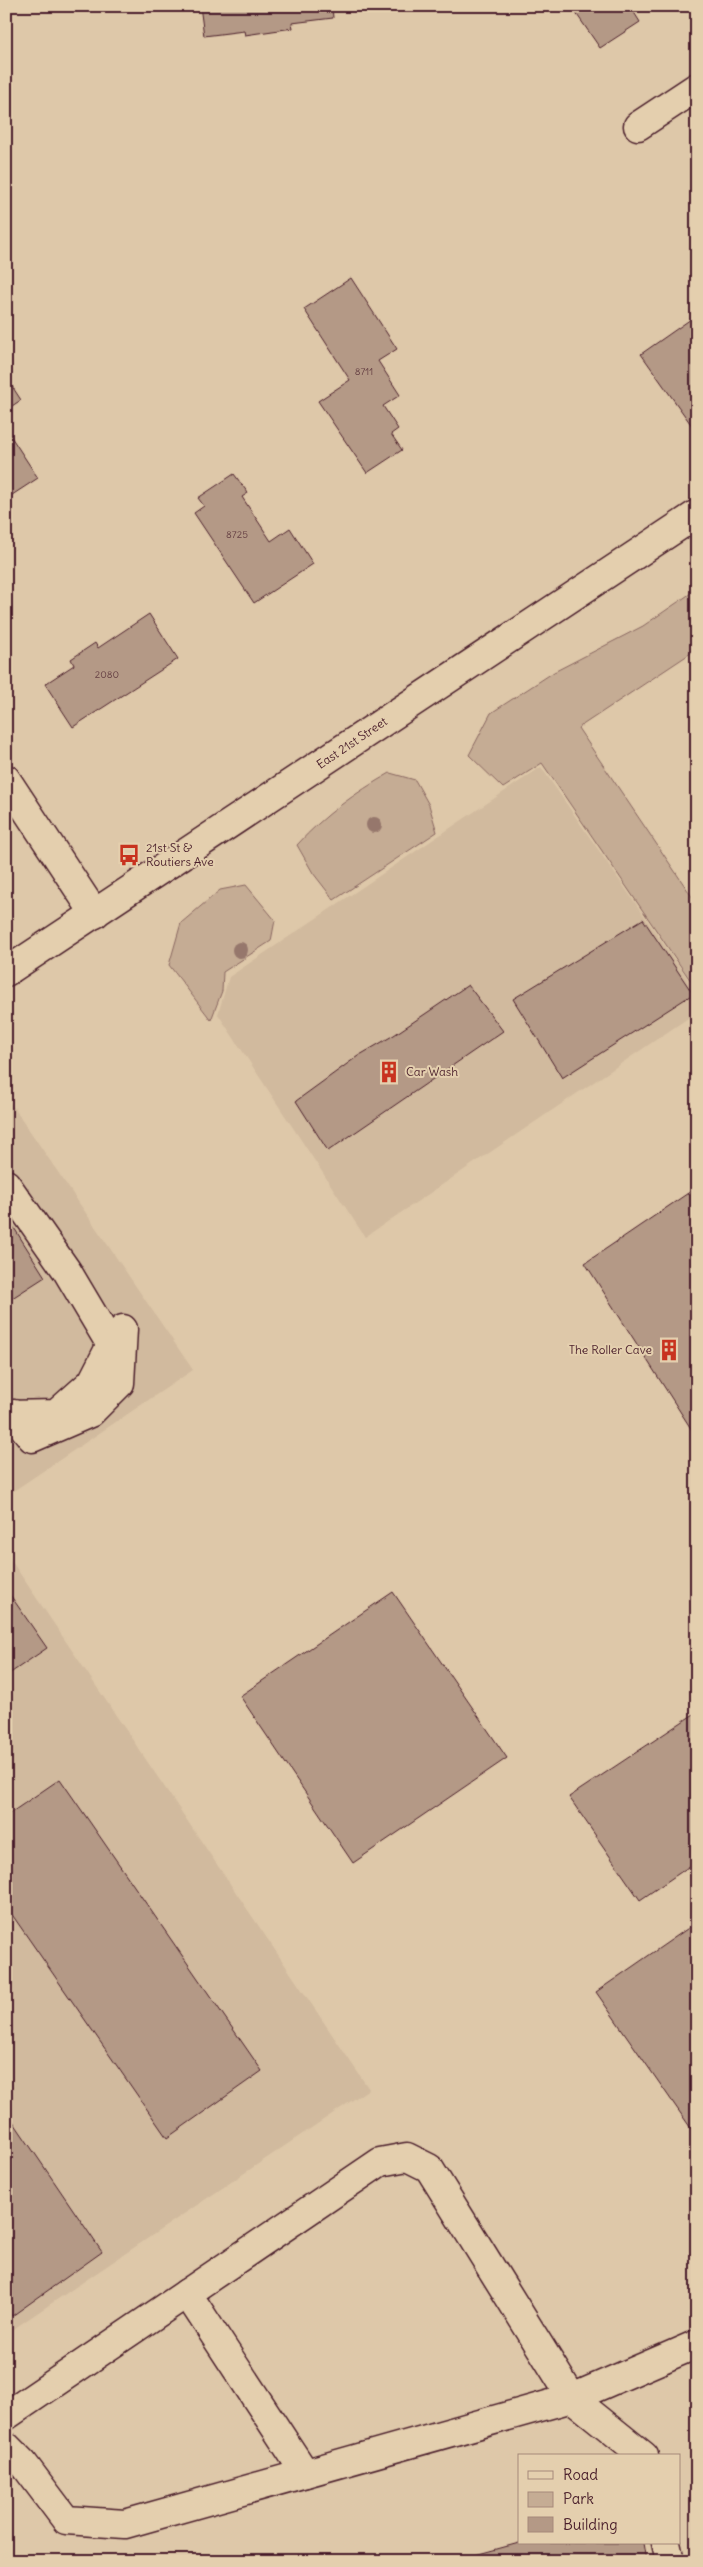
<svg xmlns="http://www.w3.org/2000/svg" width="703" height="2567" viewBox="0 0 703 2567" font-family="Delius,sans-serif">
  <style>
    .built { fill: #d1ba9e }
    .green { fill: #c5ac94; stroke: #886660 }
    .building { fill: #b49986; stroke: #4a1f2b }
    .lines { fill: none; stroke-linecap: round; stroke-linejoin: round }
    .minor-casing { stroke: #4a1f2b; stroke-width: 31 }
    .major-casing { stroke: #4a1f2b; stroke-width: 31 }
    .minor { stroke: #e4cfae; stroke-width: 28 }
    .major { stroke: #e4cfae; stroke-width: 28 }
    .tree { fill: #96776c }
    .labels { text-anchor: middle; stroke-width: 4; stroke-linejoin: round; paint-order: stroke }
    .number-label { font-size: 10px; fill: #643e42 }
    .street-label { font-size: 12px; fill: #4a1f2b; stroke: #e4cfae }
    .poi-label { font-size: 12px; fill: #4a1f2b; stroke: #e4cfae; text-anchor: start }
  </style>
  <rect width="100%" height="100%" fill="#dec8a9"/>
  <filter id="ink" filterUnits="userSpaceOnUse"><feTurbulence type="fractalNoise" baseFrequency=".02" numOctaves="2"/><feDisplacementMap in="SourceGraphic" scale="10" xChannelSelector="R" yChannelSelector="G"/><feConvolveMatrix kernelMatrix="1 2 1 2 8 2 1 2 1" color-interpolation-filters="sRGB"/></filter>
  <g filter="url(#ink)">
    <g class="built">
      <polygon points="541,767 697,992 697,1012 365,1237 218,1014 229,977"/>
      <polygon points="6,1096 193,1370 6,1496"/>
      <polygon points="6,1553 369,2089 6,2334"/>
    </g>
    <g class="green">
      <polygon points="697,589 697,649 578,728 697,904 697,990 542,763 503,788 469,755 491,713 554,672 643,626"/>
      <path d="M390,773L415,780L429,805L437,832L334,900L313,873L297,845C324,815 355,793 390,773Z"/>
      <polygon points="246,885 275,920 271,941 223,972 222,991 211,1020 169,965 181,923 220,890"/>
    </g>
    <g class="building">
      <polygon points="200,6 332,6 333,18 292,23 293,28 245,35 244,31 204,36"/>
      <polygon points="571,6 630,6 640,22 600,48"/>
      <polygon points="351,278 397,349 378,361 400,395 383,406 398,429 391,434 402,450 367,473 318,401 350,380 304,309"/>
      <polygon points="691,319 697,327 697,428 695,430 641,354"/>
      <polygon points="6,377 21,400 6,410"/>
      <polygon points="6,429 38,478 6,499"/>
      <polygon points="234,474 248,493 242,497 271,541 290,528 313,564 254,603 194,513 204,506 198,498"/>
      <polygon points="149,614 178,659 73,727 45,684 74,665 71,659 95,643 98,648"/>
      <polygon points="643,919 693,994 562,1078 513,999"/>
      <polygon points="468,985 503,1031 328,1151 296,1101 358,1056 394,1035"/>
      <polygon points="697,1187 697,1438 585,1263"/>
      <polygon points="6,1215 45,1277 6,1302"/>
      <polygon points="6,1589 47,1648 6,1676"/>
      <polygon points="393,1592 507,1758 353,1863 240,1696"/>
      <polygon points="697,1712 697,1861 640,1900 569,1797"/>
      <polygon points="60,1779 262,2071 167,2138 6,1906 6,1816"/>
      <polygon points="697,1922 697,2137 596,1992"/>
      <polygon points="6,2111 102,2252 12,2316 6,2307"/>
      <polygon points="697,2450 697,2476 693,2451"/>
      <polygon points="519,2543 643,2543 646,2561 453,2561"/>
    </g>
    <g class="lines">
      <g class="minor-casing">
        <g id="minor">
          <polyline points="638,126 697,87"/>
          <polyline points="6,779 95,914"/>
          <polyline points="6,1184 67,1271 111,1345 92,1382 56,1414 6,1415"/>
          <polyline points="13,1414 32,1438 90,1413 120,1383 123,1329"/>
          <polyline points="187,2293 305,2473"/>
          <polyline points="6,2416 380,2162 407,2157 429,2168 572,2398 644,2456"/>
          <polyline points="6,2446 23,2463 66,2520 125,2524 572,2398 697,2344"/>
          <polyline points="666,2543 670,2561"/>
        </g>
      </g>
      <g class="major-casing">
        <polyline id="major" points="6,972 697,514"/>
      </g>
      <use href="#minor" class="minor"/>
      <use href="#major" class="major"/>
    </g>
    <g class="tree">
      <circle cx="374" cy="825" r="8"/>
      <circle cx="240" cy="950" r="8"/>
    </g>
  </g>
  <defs>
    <g id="bus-bare" transform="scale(1.725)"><path d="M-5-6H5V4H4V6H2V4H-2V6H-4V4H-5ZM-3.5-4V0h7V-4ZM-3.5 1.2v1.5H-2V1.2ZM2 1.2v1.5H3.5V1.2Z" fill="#c8321e" stroke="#e4cfae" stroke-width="2.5" paint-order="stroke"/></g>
    <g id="building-bare" transform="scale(1.725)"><path d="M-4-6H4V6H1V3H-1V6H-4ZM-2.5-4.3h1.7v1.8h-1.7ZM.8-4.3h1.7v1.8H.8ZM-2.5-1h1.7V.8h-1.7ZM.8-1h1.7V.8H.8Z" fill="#c8321e" stroke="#e4cfae" stroke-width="2.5" paint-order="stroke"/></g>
  </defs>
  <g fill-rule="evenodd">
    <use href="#bus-bare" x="129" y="855"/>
    <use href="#building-bare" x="389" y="1072"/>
    <use href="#building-bare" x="669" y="1350"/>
  </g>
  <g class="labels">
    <g class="number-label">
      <text x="364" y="375">8711</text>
      <text x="237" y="538">8725</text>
      <text x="107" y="678">2080</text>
    </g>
    <g class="street-label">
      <text transform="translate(352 743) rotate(-34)" y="4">East 21st Street</text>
    </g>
    <g class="poi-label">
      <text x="146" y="852">21st St &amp;<tspan x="146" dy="14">Routiers Ave</tspan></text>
      <text x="406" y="1076">Car Wash</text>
      <text x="652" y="1354" text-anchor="end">The Roller Cave</text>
    </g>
  </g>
  <rect width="703" height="2567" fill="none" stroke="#e4cfae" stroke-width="25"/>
  <rect x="12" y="12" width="678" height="2542" fill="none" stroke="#4a1f2b" stroke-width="2" filter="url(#ink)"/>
  <rect x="518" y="2454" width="162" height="90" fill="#e4cfae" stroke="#a6897a"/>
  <rect x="528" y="2471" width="25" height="8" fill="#e4cfae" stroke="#a6897a"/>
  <text x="563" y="2480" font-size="15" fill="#4a1f2b">Road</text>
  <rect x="528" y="2492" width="25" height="15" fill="#c5ac94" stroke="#a6897a"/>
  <text x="563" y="2504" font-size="15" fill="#4a1f2b">Park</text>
  <rect x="528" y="2517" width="25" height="15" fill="#b49986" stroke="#a6897a"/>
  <text x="563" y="2530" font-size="15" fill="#4a1f2b">Building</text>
</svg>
